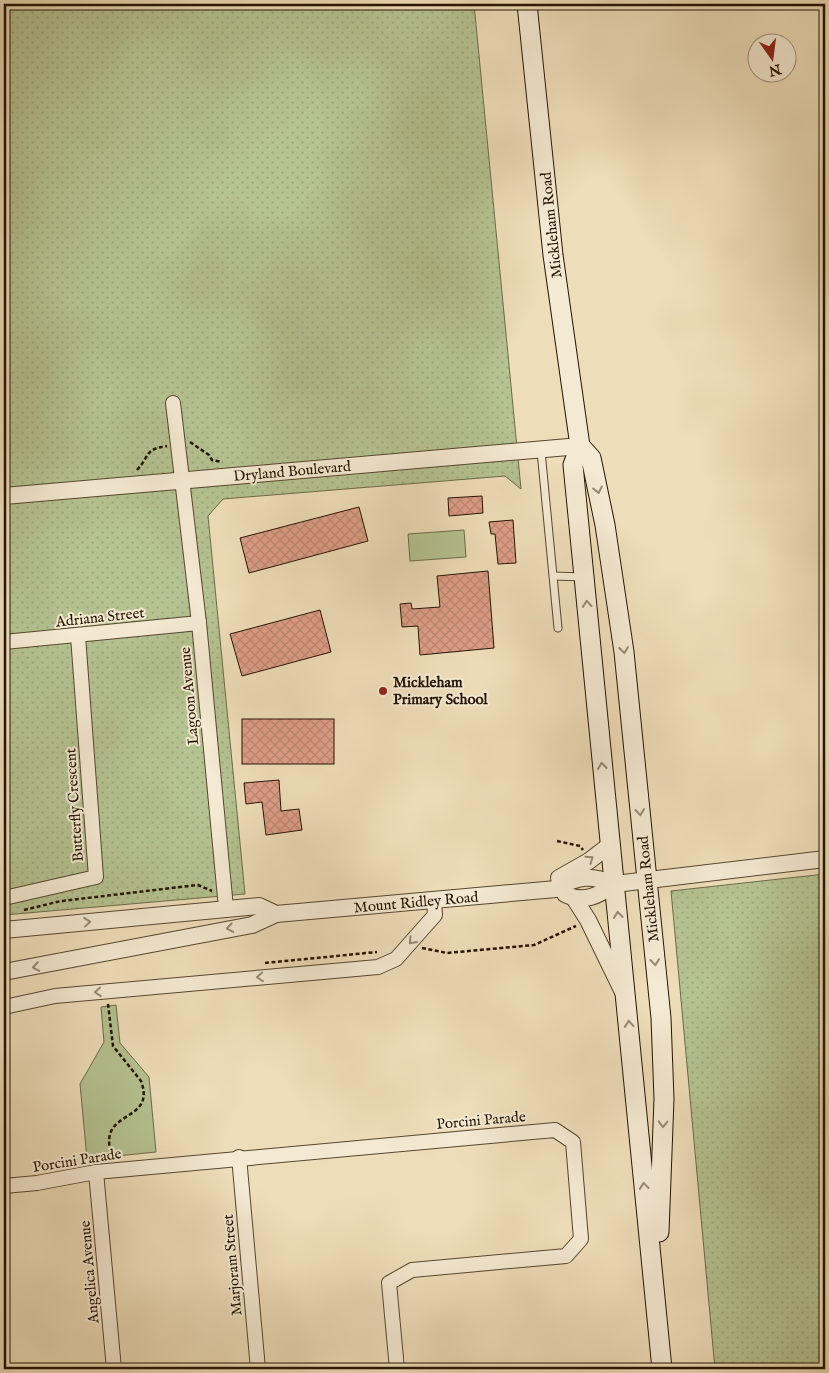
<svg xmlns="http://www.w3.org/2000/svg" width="829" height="1373" viewBox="0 0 829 1373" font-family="'IM FELL English',serif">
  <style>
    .grass { fill: url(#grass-dots); stroke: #6c6b48 }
    .park { fill: #b5c291; stroke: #6c6b48 }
    .building { fill: url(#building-cross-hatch); stroke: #241400 }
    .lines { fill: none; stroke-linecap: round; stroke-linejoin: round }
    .service-casing { stroke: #56462e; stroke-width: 9 }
    .minor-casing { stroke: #56462e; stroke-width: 16 }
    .tertiary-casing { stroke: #56462e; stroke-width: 18 }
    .secondary-casing { stroke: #241400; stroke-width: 21 }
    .path { stroke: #241400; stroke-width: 2.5; stroke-dasharray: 4 2.5; stroke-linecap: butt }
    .service { stroke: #f4e9d2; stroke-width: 7 }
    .minor { stroke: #f4e9d2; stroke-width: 14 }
    .tertiary { stroke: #f4e9d2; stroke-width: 16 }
    .secondary { stroke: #f4e9d2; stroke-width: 19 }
    .oneway { stroke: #968974 }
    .poi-dot { fill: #8f2418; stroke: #f4e9d2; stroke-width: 2 }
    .labels { text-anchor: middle; stroke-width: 4; stroke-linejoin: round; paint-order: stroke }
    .street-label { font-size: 15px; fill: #241400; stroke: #f4e9d2 }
    .poi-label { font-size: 15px; font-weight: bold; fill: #241400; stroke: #f4e9d2; text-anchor: start }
  </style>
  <defs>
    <pattern id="grass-dots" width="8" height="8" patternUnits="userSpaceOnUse" patternTransform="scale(1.25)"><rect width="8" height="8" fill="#b5c291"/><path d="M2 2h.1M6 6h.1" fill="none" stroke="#9ca67b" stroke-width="1.8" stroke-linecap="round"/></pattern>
    <pattern id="building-cross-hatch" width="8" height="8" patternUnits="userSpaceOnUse" patternTransform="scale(1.25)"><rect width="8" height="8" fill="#de9e88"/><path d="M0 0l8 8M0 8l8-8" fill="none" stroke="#be8774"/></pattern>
  </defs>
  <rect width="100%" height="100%" fill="#eeddb9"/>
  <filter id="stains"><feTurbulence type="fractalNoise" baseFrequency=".004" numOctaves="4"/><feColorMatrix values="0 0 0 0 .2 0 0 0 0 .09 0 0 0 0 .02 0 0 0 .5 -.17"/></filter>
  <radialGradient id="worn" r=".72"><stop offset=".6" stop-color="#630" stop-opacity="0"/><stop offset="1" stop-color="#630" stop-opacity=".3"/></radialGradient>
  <g class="grass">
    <polygon points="4,4 474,4 521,489 505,476 223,499 208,516 245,894 4,915"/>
    <polygon points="825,874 825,1369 715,1369 671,891"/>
  </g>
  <g class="park">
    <polygon points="464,530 466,557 410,561 408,534"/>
    <polygon points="116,1005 120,1043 149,1077 156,1152 87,1159 80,1084 104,1042 101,1007"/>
  </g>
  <g class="building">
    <polygon points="482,496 483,513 449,516 448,498"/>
    <polygon points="359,507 368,541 249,573 240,538"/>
    <polygon points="513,520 516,563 498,564 495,534 491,534 489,522"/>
    <polygon points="488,571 494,648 420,655 418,626 402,627 400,604 411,603 412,609 440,607 437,576"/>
    <polygon points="320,610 331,652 242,676 230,634"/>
    <rect x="242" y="719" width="92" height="45"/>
    <polygon points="279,780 281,811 299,809 302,830 266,835 262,802 246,804 244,783"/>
  </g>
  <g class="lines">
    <g class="service-casing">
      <g id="service">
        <polyline points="541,451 558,628"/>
        <polyline points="554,576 584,577"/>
      </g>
    </g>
    <g class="minor-casing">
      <g id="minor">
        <polyline points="173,403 199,623 226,908"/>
        <polyline points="4,642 199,623"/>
        <polyline points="4,898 96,877 78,636"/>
        <polyline points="4,1007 55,996 378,967 396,959 435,915 434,901"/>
        <polyline points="239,1157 258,1369"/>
        <polyline points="96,1172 114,1369"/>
        <polyline points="4,1186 37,1183 96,1172 555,1130 573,1142 581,1239 566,1256 412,1270 389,1283 397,1369"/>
      </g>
    </g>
    <g class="tertiary-casing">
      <g id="tertiary">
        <polyline points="4,496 580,446"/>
        <polyline points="559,878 589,861 611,844"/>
        <path d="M565,894C584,904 599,895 615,884"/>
        <polyline points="574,898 588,920 623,992"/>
        <polyline points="4,930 259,906 276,914"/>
        <path d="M4,972L252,925L276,914L556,889C578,875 591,875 615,884L825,859"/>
      </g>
    </g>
    <g class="secondary-casing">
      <g id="secondary">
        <polyline points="527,4 553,255 580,446 573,465 662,1369"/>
        <polyline points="580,446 591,458 605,525 624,652 661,1018 664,1099 659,1232"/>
      </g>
    </g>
    <g class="path">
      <polyline points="190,442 209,455 212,460 222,462"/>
      <path d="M137,470C150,456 144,449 167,446"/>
      <polyline points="557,841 580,846 583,850"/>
      <polyline points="24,910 61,901 198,885 212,891"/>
      <polyline points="422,948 447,953 534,945 576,926"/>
      <polyline points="265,963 377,952"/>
      <path d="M108,1004L113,1046L141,1081C154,1116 117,1112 110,1134C108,1141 110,1151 111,1158"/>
    </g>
    <use href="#service" class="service"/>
    <use href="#minor" class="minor"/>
    <use href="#tertiary" class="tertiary"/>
    <use href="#secondary" class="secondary"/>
  </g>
  <defs><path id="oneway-chevron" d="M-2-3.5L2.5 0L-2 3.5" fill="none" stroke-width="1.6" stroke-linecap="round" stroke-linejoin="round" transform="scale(1.25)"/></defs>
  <g class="oneway">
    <use href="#oneway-chevron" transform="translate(598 490) rotate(78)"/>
    <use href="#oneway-chevron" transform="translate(587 604) rotate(-95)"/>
    <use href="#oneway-chevron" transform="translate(624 650) rotate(83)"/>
    <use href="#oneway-chevron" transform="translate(602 766) rotate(-96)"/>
    <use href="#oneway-chevron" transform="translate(640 812) rotate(84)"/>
    <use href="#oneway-chevron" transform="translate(590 859) rotate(-35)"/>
    <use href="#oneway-chevron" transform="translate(618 915) rotate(-96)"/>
    <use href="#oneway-chevron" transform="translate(87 922) rotate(-6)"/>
    <use href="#oneway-chevron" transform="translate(230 928) rotate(170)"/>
    <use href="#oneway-chevron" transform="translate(412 941) rotate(132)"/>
    <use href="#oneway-chevron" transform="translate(655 962) rotate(84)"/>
    <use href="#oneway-chevron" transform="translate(36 967) rotate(170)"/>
    <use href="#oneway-chevron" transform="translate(260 977) rotate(175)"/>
    <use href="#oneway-chevron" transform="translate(98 992) rotate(175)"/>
    <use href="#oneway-chevron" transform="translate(629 1024) rotate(-95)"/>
    <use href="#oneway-chevron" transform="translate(663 1124) rotate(92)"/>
    <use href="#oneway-chevron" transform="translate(644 1186) rotate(-95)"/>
  </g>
  <circle class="poi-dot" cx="383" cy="691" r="5"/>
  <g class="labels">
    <g class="street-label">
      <text transform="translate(551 225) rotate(-96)" y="5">Mickleham Road</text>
      <text transform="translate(292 471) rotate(-5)" y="5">Dryland Boulevard</text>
      <text transform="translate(100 617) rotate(-6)" y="5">Adriana Street</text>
      <text transform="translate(189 696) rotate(-95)" y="5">Lagoon Avenue</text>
      <text transform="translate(74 805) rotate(-94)" y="5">Butterfly Crescent</text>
      <text transform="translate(648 889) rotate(-96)" y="5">Mickleham Road</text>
      <text transform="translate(416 902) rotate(-5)" y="5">Mount Ridley Road</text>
      <text transform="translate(481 1120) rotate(-5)" y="5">Porcini Parade</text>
      <text transform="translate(77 1160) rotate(-9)" y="5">Porcini Parade</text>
      <text transform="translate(232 1265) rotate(-95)" y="5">Marjoram Street</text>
      <text transform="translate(89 1272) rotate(-95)" y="5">Angelica Avenue</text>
    </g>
    <g class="poi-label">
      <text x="393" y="687">Mickleham<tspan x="393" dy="17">Primary School</tspan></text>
    </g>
  </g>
  <rect width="829" height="1373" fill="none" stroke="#eeddb9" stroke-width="20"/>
  <rect x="5" y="5" width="819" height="1363" fill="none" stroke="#241400" stroke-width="2.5"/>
  <rect x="10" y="10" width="809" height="1353" fill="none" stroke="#241400"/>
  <g transform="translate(772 58) rotate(166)"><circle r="24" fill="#f4e9d2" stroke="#a1947e"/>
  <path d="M0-4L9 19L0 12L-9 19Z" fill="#8f2418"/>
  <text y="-8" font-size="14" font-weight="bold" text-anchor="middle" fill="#241400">N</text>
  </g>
  <rect width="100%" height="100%" filter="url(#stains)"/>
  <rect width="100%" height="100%" fill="url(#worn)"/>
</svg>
